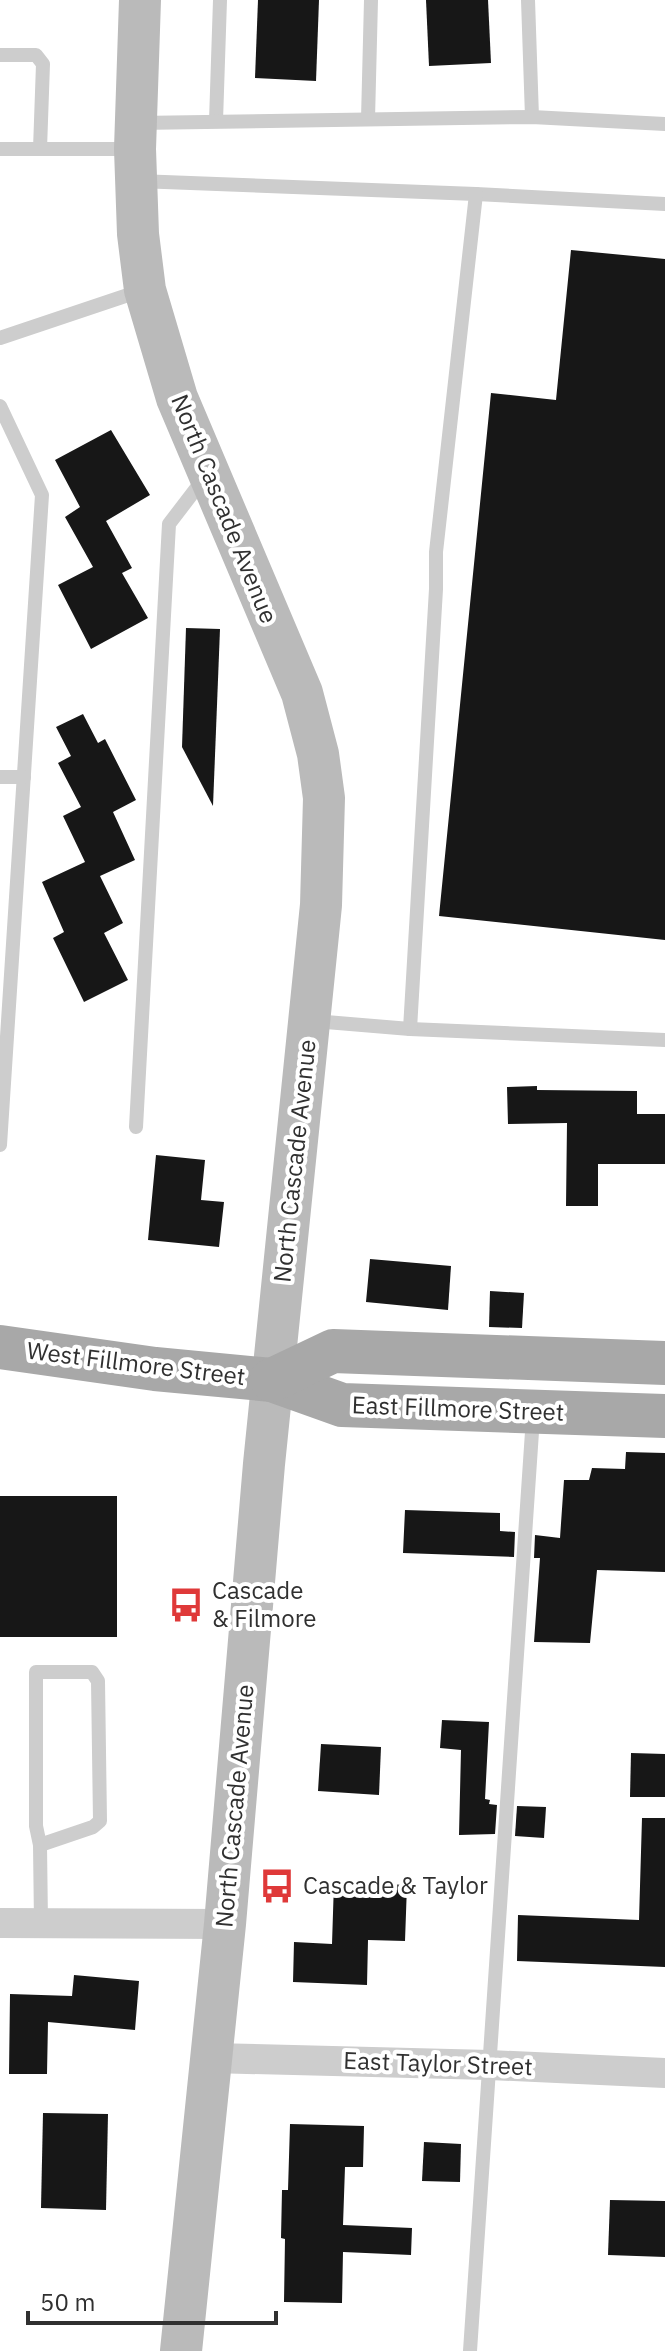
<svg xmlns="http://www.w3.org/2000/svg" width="665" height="2351" viewBox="0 0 665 2351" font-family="'IBM Plex Sans',sans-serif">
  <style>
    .building { fill: #171717 }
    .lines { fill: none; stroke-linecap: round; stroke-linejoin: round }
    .lane { stroke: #cdcdcd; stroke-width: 14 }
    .street { stroke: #cdcdcd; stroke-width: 30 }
    .secondary { stroke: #bababa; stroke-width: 42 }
    .primary { stroke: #a8a8a8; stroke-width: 44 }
    .labels { text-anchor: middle; stroke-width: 8; stroke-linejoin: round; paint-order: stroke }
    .street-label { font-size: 24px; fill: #303030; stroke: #fff }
    .poi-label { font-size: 24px; fill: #303030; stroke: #fff; text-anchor: start }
  </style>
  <rect width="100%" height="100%" fill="#fff"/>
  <g class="building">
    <polygon points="258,0 319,0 316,81 255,78"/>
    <polygon points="426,0 488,0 491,63 429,66"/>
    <polygon points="571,250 665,259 665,940 439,916 491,393 556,400"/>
    <polygon points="111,430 150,495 106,521 132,568 122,573 148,618 91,649 58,585 93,567 65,517 80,507 55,460"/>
    <polygon points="186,628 220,629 213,806 182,747"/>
    <polygon points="83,714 98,743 105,739 136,800 113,812 135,860 100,876 123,923 104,933 128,980 84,1002 53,938 64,932 42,882 85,862 63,816 81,807 58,763 71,756 56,727"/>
    <polygon points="537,1086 537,1090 637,1091 637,1114 665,1114 665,1164 598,1164 598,1206 566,1206 567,1123 508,1124 507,1087"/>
    <polygon points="156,1155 205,1160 201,1200 224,1202 219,1247 148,1240"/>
    <polygon points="370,1259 451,1266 448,1310 366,1302"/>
    <polygon points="490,1291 524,1293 522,1328 489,1327"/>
    <polygon points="626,1452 665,1453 665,1572 597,1570 590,1643 534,1642 540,1558 534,1558 535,1535 560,1538 564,1480 589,1480 592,1468 625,1469"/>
    <rect x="0" y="1496" width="117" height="141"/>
    <polygon points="405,1510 500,1513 500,1531 515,1532 514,1557 403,1553"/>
    <polygon points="442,1720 489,1722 485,1799 490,1800 489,1804 497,1805 495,1834 459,1835 461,1750 440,1748"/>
    <polygon points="321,1744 381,1747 379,1795 318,1791"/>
    <polygon points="631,1753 665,1754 665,1797 630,1797"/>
    <polygon points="517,1806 546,1807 544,1838 515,1836"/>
    <polygon points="642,1818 665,1818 665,1967 517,1961 518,1915 639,1920"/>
    <polygon points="334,1882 407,1885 405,1941 368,1940 367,1985 293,1982 294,1942 332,1944"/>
    <polygon points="74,1975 139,1981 135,2030 48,2022 47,2074 9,2074 10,1994 72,1996"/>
    <polygon points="43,2113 108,2114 106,2210 41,2208"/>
    <polygon points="290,2124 364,2126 363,2167 345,2167 343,2225 412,2228 411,2255 343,2252 342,2303 284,2302 285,2239 281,2238 282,2190 288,2190"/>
    <polygon points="424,2142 461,2144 460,2182 422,2181"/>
    <polygon points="610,2200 665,2201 665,2257 608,2255"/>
  </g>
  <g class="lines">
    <g class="lane">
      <polyline points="528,0 532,117"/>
      <polyline points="0,55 36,55 43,64 40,149"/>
      <polyline points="368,119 371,0"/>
      <polyline points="216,121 220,0"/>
      <polyline points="138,123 532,117 665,124"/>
      <polyline points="0,149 132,149"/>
      <polyline points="138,181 476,194 665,204"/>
      <polyline points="0,338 140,291"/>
      <polyline points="0,406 42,495 0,1145"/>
      <polyline points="0,777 24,777"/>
      <polyline points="314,1021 410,1029 665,1040"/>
      <polyline points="410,1029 436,589 436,552 476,194"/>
      <polyline points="136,1127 169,524 205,477"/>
      <polyline points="40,1845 93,1827 100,1821 98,1681 92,1672 36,1672 36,1826 40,1845 41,1923"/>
      <polyline points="470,2351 533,1417"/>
    </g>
    <g class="street">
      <polyline points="0,1923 225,1924"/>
      <polyline points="211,2058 490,2065 665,2073"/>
    </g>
    <polyline class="secondary" points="140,0 135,149 138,234 145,290 177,398 302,693 318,754 324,798 321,905 264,1464 225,1924 181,2351"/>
    <g class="primary">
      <polyline points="0,1347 155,1369 272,1380 342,1405 665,1416"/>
      <polyline points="272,1380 333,1351 665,1363"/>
    </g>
  </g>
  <defs>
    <g id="bus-bare" transform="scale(2.76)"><path d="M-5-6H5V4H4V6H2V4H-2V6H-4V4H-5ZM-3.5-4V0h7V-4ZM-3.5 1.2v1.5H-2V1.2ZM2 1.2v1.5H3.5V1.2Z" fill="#df3939" stroke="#fff" stroke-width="2.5" paint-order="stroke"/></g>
  </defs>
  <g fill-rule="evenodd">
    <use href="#bus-bare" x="186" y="1605"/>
    <use href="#bus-bare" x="277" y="1886"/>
  </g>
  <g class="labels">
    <g class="street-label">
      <text transform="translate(224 509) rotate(68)" y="8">North Cascade Avenue</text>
      <text transform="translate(295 1161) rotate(-84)" y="8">North Cascade Avenue</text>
      <text transform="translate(136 1364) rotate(7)" y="8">West Fillmore Street</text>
      <text transform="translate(458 1409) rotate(2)" y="8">East Fillmore Street</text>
      <text transform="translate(235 1806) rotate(-85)" y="8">North Cascade Avenue</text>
      <text transform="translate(438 2064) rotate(2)" y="8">East Taylor Street</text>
    </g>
    <g class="poi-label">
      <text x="212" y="1599">Cascade<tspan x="212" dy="28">&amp; Filmore</tspan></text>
      <text x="303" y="1894">Cascade &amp; Taylor</text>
    </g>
  </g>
  <path d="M28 2311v12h248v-12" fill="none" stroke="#303030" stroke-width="4"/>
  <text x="40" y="2311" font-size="24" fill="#303030" stroke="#ffffff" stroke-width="6" paint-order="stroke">50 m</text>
</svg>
